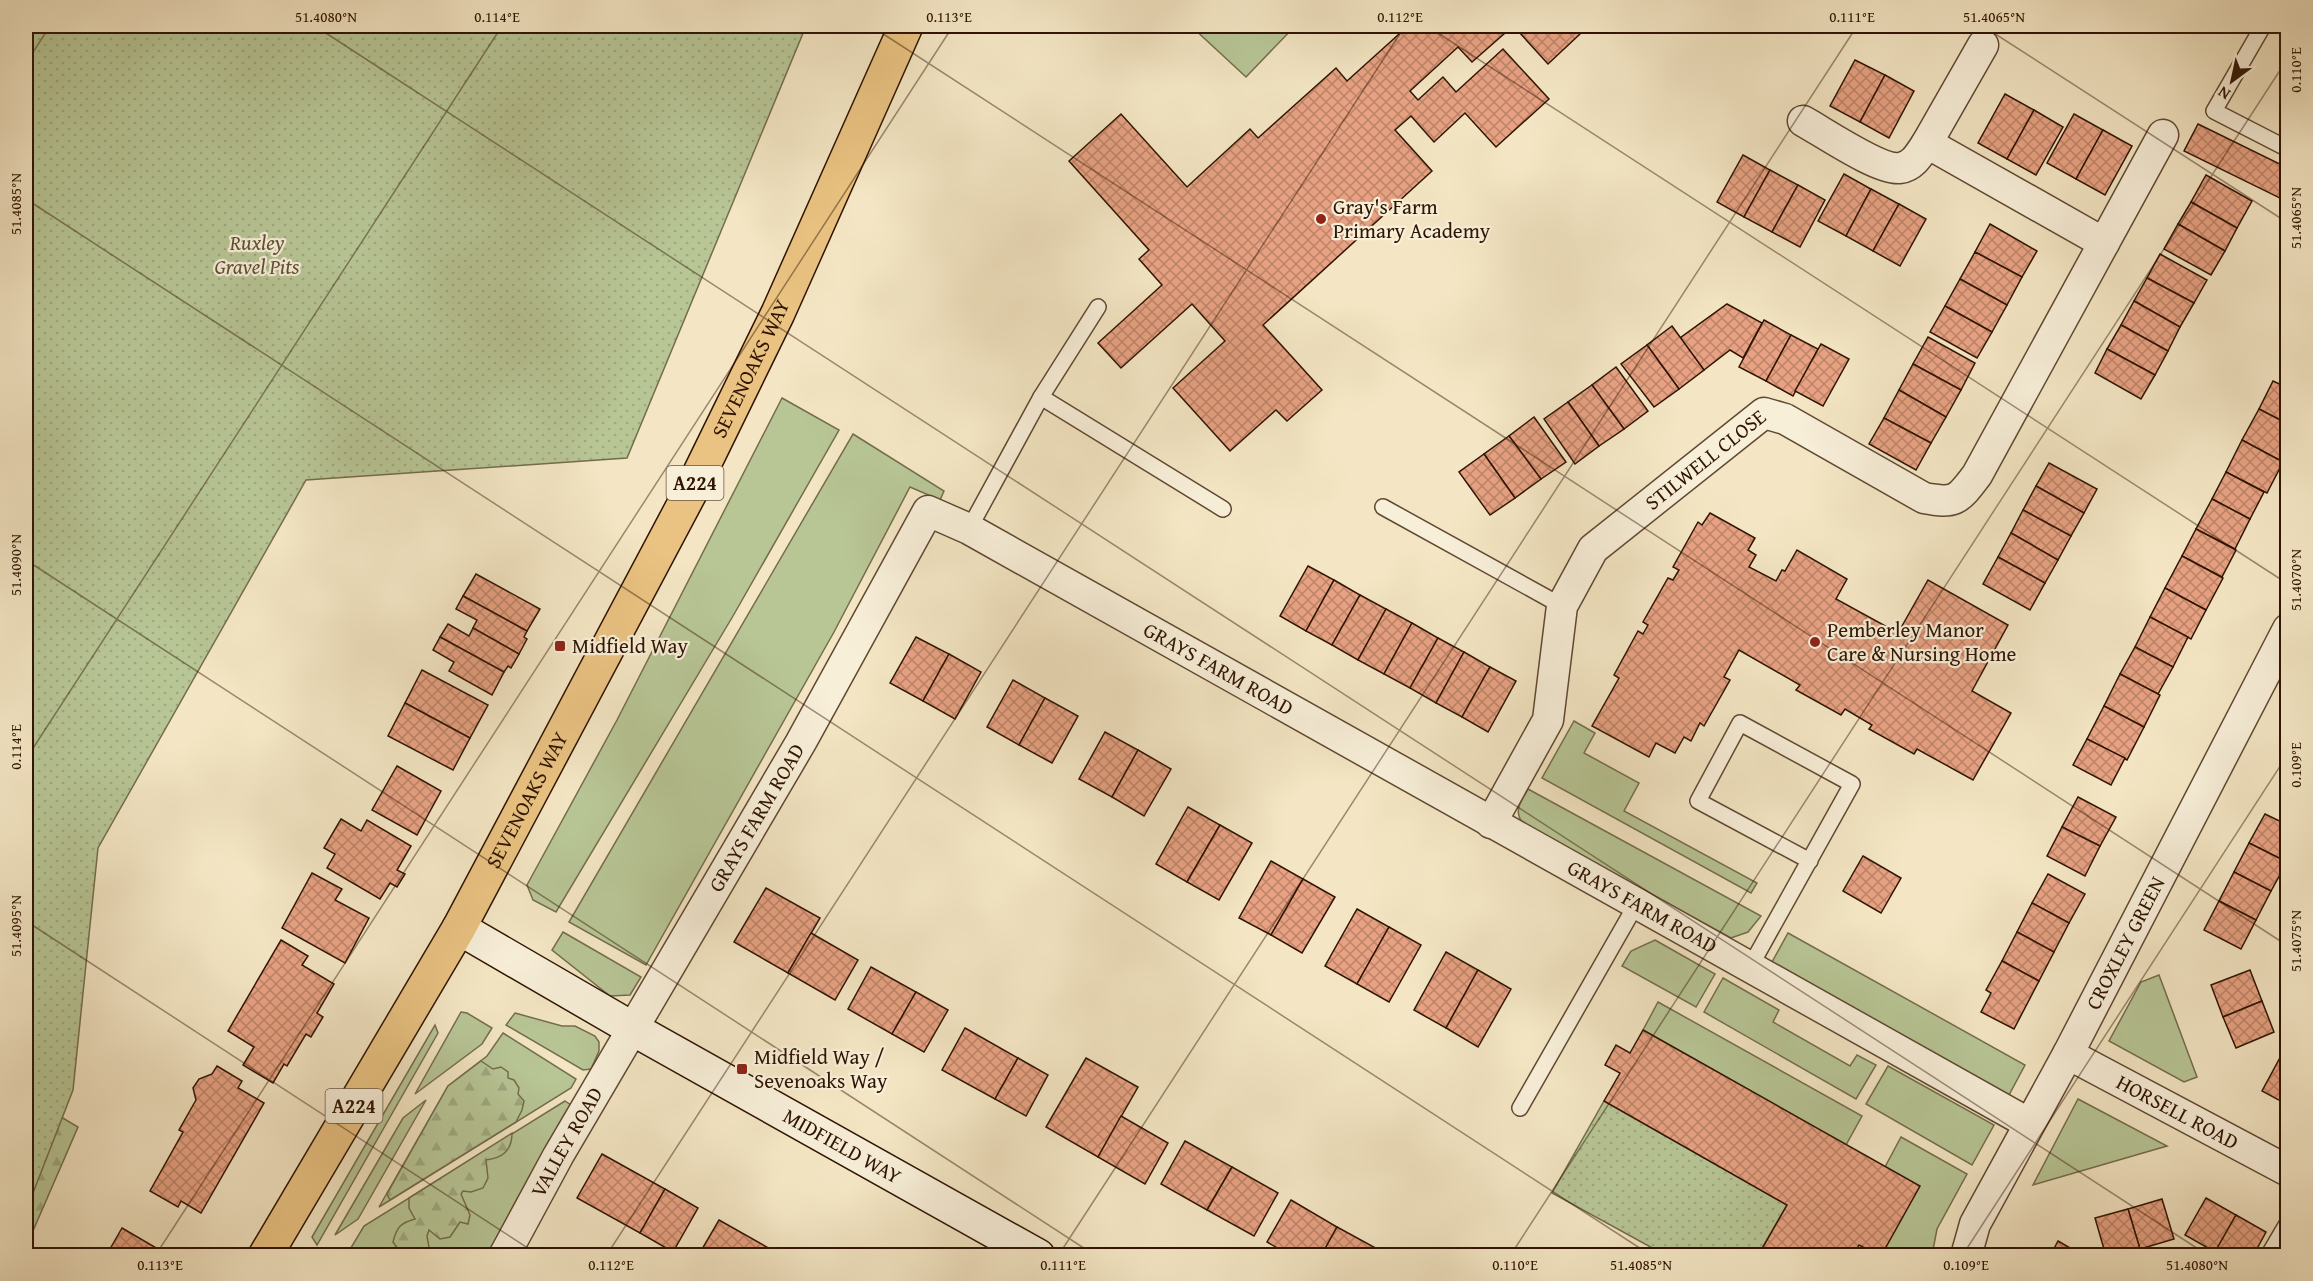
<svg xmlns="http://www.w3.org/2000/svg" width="2313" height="1281" viewBox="0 0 2313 1281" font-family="'Gentium Book Plus',serif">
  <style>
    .grass { fill: #b8c696; stroke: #746d4c; stroke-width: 1.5 }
    .forest { fill: url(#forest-firs); stroke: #746d4c; stroke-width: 1.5 }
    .park { fill: url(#park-dots); stroke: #746d4c; stroke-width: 1.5 }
    .building { fill: url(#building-cross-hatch); stroke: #2f1402; stroke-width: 1.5 }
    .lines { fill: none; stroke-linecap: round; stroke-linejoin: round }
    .lane-casing { stroke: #604832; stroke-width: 18 }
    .street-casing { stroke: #604832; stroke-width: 33 }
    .secondary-casing { stroke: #2f1402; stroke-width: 36 }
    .primary-casing { stroke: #2f1402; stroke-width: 36 }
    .lane { stroke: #f8efd9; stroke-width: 15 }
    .street { stroke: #f8efd9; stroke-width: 30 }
    .secondary { stroke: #f8efd9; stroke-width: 33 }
    .primary { stroke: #eac382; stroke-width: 33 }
    .ticks { fill: none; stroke: #2f1402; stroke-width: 1.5; stroke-opacity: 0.45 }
    .poi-dot { fill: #8f2418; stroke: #f8efd9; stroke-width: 2 }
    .labels { text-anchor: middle; stroke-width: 4.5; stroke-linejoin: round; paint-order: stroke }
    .shield { fill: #f8efd9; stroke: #6b5642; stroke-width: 1.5 }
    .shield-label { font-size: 20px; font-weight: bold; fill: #2f1402 }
    .poi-label { font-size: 21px; fill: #2f1402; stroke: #f8efd9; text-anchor: start }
    .park-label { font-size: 21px; font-style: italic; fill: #5f5236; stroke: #f8efd9 }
    .street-label { font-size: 21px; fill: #2f1402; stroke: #f8efd9 }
    .neatline { fill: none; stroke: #2f1402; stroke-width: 2 }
    .ticks-label { font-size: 15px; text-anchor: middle; fill: #2f1402 }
  </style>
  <defs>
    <pattern id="forest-firs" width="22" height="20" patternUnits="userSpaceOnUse" patternTransform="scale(1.5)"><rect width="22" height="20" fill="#b8c696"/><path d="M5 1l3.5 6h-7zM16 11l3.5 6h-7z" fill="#9ea980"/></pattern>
    <pattern id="park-dots" width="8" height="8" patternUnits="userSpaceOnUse" patternTransform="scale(1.5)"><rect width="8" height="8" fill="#b8c696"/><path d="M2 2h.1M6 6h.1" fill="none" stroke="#9ea980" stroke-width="1.8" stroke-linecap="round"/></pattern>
    <pattern id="building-cross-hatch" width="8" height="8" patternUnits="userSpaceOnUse" patternTransform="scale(1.5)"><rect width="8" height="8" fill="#e8a283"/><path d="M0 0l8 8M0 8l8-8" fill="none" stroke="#bc8369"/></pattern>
  </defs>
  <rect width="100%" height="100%" fill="#f4e6c4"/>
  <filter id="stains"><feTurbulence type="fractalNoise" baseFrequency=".00333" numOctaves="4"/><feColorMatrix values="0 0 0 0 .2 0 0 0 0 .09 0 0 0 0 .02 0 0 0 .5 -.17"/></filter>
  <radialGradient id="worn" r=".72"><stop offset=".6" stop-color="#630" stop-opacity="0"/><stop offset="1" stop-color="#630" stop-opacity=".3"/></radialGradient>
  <g class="grass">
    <polygon points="1191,26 1295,26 1246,77"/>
    <polygon points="782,398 839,430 733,616 556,912 533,900 527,885 617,720"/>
    <polygon points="853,434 944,491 940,500 910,487 834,632 646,965 569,922"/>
    <polygon points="1574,721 1595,733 1584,753 1639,783 1624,811 1757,883 1751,893 1542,778"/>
    <path d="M1528,789L1761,916L1748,932L1731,938L1523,824C1513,810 1521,802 1528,789Z"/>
    <polygon points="563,932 641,977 630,995 610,996 552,950"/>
    <polygon points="1788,933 2025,1065 2009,1095 1772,962"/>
    <polygon points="1655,940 1715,974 1696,1007 1622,966 1631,951"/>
    <polygon points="2159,975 2197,1077 2184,1082 2109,1041 2141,982"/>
    <polygon points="1723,978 1779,1010 1773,1022 1850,1066 1857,1055 1876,1065 1856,1099 1704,1012"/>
    <polygon points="1658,1002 1862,1116 1846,1145 1643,1030"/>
    <polygon points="461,1012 467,1013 492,1028 482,1044 415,1094"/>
    <polygon points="515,1013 562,1026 575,1026 595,1036 599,1042 599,1051 591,1069 583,1070 506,1025"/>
    <polygon points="435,1025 438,1033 317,1245 312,1237"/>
    <polygon points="503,1033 576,1079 571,1088 379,1207 448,1086 487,1056"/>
    <polygon points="1888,1066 1994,1125 1972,1165 1866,1104"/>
    <polygon points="2078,1099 2167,1146 2033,1185"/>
    <polygon points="426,1100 358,1219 335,1235 403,1118"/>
    <polygon points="565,1101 571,1105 487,1255 346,1256 364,1226"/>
    <polygon points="1901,1137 1967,1174 1937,1229 1932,1255 1881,1256 1885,1167"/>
  </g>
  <g class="forest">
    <polygon points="481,1061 493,1069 501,1067 508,1072 508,1078 514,1080 519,1088 518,1094 524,1101 522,1110 516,1122 390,1200 387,1194 448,1086"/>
    <polygon points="26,1096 78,1127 26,1247"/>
    <path d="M512,1133C512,1151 502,1158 486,1160L488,1178L483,1188L471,1192L463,1191L461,1194L470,1215L468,1224L460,1222L450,1237L440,1239L429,1230L427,1236L430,1253L427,1255L419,1254V1255H397L398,1249L393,1242C397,1226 401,1223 415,1219L409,1208V1198Z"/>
  </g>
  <g class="park">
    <polygon points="26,26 806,26 627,458 306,480 98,848 73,1090 26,1211"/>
    <polygon points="1604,1101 1787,1205 1758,1255 1665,1255 1552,1193"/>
  </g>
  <g class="building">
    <polygon points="1408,26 1438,26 1440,27 1442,26 1513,26 1472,62 1458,47 1410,91 1418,100 1443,77 1456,92 1503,49 1549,99 1496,147 1465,113 1434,142 1411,116 1395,130 1432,171 1263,325 1322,390 1287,421 1276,410 1230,451 1173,388 1225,341 1192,304 1121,368 1098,343 1162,285 1139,259 1149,250 1069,161 1121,114 1187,187 1250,129 1258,138 1336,68 1347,81"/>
    <polygon points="1526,26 1572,26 1580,34 1548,64 1519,32"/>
    <polygon points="1855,60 1885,75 1860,122 1830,106"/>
    <polygon points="1885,75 1914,91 1889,138 1860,122"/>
    <polygon points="2005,94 2034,110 2007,159 1978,143"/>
    <polygon points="2034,110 2063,127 2036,175 2007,159"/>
    <polygon points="2074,114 2103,130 2076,179 2047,163"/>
    <polygon points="2198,124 2288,168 2288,202 2184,151"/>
    <polygon points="2103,130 2132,146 2105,195 2076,179"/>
    <polygon points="1743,155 1770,170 1744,217 1717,202"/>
    <polygon points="1770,170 1798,185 1772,232 1744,217"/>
    <polygon points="1844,174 1871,189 1846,236 1818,221"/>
    <polygon points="2206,175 2252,201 2237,228 2191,202"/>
    <polygon points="1798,185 1825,200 1800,247 1772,232"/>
    <polygon points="1871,189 1899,204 1873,251 1846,236"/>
    <polygon points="2191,202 2237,228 2225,251 2178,224"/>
    <polygon points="1899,204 1926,219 1900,266 1873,251"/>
    <polygon points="1990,224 2037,251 2022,277 1975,252"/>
    <polygon points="2178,224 2225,251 2211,275 2164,249"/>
    <polygon points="1975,252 2022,277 2007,305 1960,279"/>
    <polygon points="2160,254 2207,280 2194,303 2147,278"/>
    <polygon points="2147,278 2194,303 2180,327 2134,301"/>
    <polygon points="1960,279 2007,305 1992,332 1945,306"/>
    <polygon points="2134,301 2180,327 2168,351 2121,325"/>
    <polygon points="1727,304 1762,323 1743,358 1730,350 1704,370 1680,338"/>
    <polygon points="1945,306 1992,332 1977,358 1930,332"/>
    <polygon points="1764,320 1791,335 1766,381 1739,367"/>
    <polygon points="2121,325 2168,351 2155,375 2107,349"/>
    <polygon points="1672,326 1704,370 1679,389 1647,345"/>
    <polygon points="1791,335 1818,349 1793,396 1766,381"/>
    <polygon points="1928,337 1975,363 1961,390 1913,364"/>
    <polygon points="1821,344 1849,359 1823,406 1795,391"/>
    <polygon points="1647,345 1679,389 1654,407 1621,364"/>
    <polygon points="2107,349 2155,375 2141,399 2095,373"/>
    <polygon points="1913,364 1961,390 1946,417 1899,390"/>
    <polygon points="1616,367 1648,411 1624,429 1592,385"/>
    <polygon points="2273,381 2288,388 2288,424 2259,409"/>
    <polygon points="1592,385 1624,429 1599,446 1568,402"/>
    <polygon points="1899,390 1946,417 1931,443 1884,418"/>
    <polygon points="1568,402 1599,446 1575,464 1544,419"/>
    <polygon points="2259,409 2288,424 2288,453 2283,462 2242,440"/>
    <polygon points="1534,417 1566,462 1541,479 1509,436"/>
    <polygon points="1884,418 1931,443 1916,470 1869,444"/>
    <polygon points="1509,436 1541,479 1515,498 1484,454"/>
    <polygon points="2242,440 2283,462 2267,493 2226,472"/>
    <polygon points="1484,454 1515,498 1490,515 1459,472"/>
    <polygon points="2049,463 2097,489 2084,513 2036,486"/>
    <polygon points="2226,472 2264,492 2250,519 2212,499"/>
    <polygon points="2036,486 2084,513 2071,536 2023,510"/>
    <polygon points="2212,499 2250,519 2235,549 2196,529"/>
    <polygon points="2023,510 2071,536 2058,560 2011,533"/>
    <polygon points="1710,513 1755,538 1748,550 1756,555 1749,567 1776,581 1782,570 1785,571 1797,550 1847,579 1836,599 1898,633 1928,580 2008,625 1972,691 2011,713 1973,780 1917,749 1914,754 1869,729 1872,725 1845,709 1841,715 1796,690 1800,685 1739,650 1724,677 1730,680 1704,726 1700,723 1691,741 1684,737 1675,753 1656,743 1649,757 1592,726 1619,678 1614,675 1638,631 1643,634 1648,625 1643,622 1668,578 1673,580 1679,570 1673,567 1698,522 1702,525"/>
    <polygon points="2196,529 2236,550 2222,577 2182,556"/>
    <polygon points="2011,533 2058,560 2045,583 1998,557"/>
    <polygon points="2182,556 2223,578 2206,610 2165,588"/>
    <polygon points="1998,557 2045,583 2030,610 1983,584"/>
    <polygon points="1308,566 1334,580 1306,631 1280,616"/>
    <polygon points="476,574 540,609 527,631 463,596"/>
    <polygon points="1334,580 1360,595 1332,645 1306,631"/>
    <polygon points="2165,588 2206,610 2191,639 2150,617"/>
    <polygon points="1360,595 1386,609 1358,660 1332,645"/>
    <polygon points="463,596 527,631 524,637 527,639 519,654 473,628 477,620 456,609"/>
    <polygon points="1386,609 1412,623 1384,674 1358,660"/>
    <polygon points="2150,617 2188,637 2173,667 2135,647"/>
    <polygon points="1412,623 1438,638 1410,688 1384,674"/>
    <polygon points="448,624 469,636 473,628 519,654 511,668 508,666 504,672 440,637"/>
    <polygon points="440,637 504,672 492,695 449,671 454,662 433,650"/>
    <polygon points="916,637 949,654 923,701 890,683"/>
    <polygon points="1438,638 1464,652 1436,703 1410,688"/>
    <polygon points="2135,647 2173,667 2158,694 2120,674"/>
    <polygon points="1464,652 1490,667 1462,717 1436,703"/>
    <polygon points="949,654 981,672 955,719 923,701"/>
    <polygon points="1490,667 1516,681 1488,732 1462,717"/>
    <polygon points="422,670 488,705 470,738 405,703"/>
    <polygon points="2120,674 2160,695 2144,727 2104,706"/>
    <polygon points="1013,680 1045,698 1019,745 987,727"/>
    <polygon points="1045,698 1078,716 1052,763 1019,745"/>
    <polygon points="405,703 470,738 453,770 388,736"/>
    <polygon points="2104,706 2144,727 2127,760 2087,739"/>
    <polygon points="1105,732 1138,750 1112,797 1079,779"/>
    <polygon points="2087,739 2125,758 2111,785 2073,765"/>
    <polygon points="1138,750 1171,769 1144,816 1112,797"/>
    <polygon points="397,766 441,791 417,835 372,810"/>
    <polygon points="2078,797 2116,817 2100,846 2062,827"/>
    <polygon points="1188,807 1220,825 1187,882 1156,864"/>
    <polygon points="2265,814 2288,825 2287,862 2249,843"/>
    <polygon points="341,819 361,831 367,820 411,846 397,870 405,874 397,887 390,883 380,899 327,868 335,854 324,848"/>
    <polygon points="1220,825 1252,843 1219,900 1187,882"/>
    <polygon points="2062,827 2100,846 2085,876 2047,856"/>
    <polygon points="2249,843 2287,862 2271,891 2234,872"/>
    <polygon points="1863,856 1901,878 1881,913 1843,891"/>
    <polygon points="1271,861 1303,879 1271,935 1239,918"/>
    <polygon points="2234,872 2271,891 2256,920 2219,901"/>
    <polygon points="312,873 342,889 335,900 369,918 345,963 282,928"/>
    <polygon points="2048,874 2085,894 2069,923 2032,903"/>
    <polygon points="1303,879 1335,897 1302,953 1271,935"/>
    <polygon points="766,888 820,918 788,973 734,942"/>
    <polygon points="2219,901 2256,920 2241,949 2204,930"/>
    <polygon points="2032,903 2069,923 2054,952 2017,932"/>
    <polygon points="1357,909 1389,927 1357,984 1325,966"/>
    <polygon points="1389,927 1421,945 1389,1002 1357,984"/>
    <polygon points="2017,932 2054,952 2039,981 2002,961"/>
    <polygon points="811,933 858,960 835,1000 788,973"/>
    <polygon points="281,940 308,956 302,965 334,984 317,1013 323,1017 311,1037 306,1034 287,1066 284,1064 273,1083 243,1065 254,1047 228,1031"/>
    <polygon points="1446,952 1478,970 1446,1028 1414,1010"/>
    <polygon points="2002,961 2039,981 2014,1029 1981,1012 1991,993 1986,990"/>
    <polygon points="871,967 916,992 892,1034 848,1009"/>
    <polygon points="1478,970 1511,989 1478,1047 1446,1028"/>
    <polygon points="2250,970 2262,1001 2223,1017 2211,985"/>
    <polygon points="916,992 948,1010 924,1052 892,1034"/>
    <polygon points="2262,1001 2274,1032 2236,1048 2223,1017"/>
    <polygon points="965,1028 1018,1058 995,1099 942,1070"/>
    <polygon points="1643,1030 1920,1186 1881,1256 1859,1245 1853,1256 1758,1256 1787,1205 1604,1101 1620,1073 1605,1065 1616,1045 1630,1053"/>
    <polygon points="2282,1054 2288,1057 2288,1105 2262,1091"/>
    <polygon points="1018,1058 1048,1075 1026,1116 995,1099"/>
    <polygon points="1086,1058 1138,1087 1098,1157 1046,1127"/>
    <polygon points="217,1066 242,1081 238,1088 264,1103 201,1213 181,1201 178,1207 150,1191 183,1132 179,1130 196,1100 193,1088 199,1079 212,1074"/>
    <polygon points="1121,1116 1168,1143 1145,1184 1098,1157"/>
    <polygon points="1185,1141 1232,1167 1207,1210 1161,1184"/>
    <polygon points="602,1154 665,1189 640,1233 577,1198"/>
    <polygon points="1232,1167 1278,1193 1254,1236 1207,1210"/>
    <polygon points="665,1189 698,1208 673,1252 640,1233"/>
    <polygon points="2206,1198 2236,1215 2215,1252 2185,1235"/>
    <polygon points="2162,1199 2174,1239 2140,1249 2128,1209"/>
    <polygon points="1291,1200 1337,1227 1321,1256 1291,1256 1267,1242"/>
    <polygon points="2128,1209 2140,1249 2117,1256 2106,1256 2095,1218"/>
    <polygon points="2236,1215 2266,1232 2253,1256 2222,1256 2215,1252"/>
    <polygon points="719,1220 772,1250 769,1256 698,1256"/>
    <polygon points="1337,1227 1383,1252 1381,1256 1321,1256"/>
    <polygon points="122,1228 170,1256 106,1256"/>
    <polygon points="2058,1241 2084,1256 2050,1256"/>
  </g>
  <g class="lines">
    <g class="lane-casing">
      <g id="lane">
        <polyline points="2263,26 2214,111 2288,149"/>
        <polyline points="1041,397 1223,509"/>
        <polyline points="1383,507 1562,606"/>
        <polyline points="969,529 1041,397 1098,307"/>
        <polyline points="1750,967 1852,784 1740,723 1698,801 1810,861"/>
        <polyline points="1520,1108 1637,903"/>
        <polyline points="2268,1256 2288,1222"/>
      </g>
    </g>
    <g class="street-casing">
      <g id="street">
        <path d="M1803,121C1823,132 1880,171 1900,168C1914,166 1920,153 1927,143L2104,243"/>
        <polyline points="1927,143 1983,45"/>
        <path id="s1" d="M1491,823L1548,720L1562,606L1593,549L1764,413L1785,419L1924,498C1956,504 1958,500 1977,475L2163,135"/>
        <path id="s2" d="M2068,1054L2288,1171"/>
        <path id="s3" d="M504,1256L558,1156L801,742L928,511L969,529L2028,1123"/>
        <path id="s4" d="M1966,1256L1975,1224L2068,1054L2288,629"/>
      </g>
    </g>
    <g class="secondary-casing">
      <g id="secondary">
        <path id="s5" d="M459,928L633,1029L1038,1256"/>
      </g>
    </g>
    <g class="primary-casing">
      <g id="primary">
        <path id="s6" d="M265,1256L459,928L691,491L778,313L906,26"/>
      </g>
    </g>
    <use href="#lane" class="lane"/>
    <use href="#street" class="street"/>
    <use href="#secondary" class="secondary"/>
    <use href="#primary" class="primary"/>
  </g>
  <path class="ticks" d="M315,26L2209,1256M871,26L2288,946M1427,26L2288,584M1983,26L2288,223M26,63L50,26M26,199L1652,1256M26,560L1096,1256M26,759L502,26M26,921L540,1256M155,1256L953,26M606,1256L1405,26M1058,1256L1857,26M1510,1256L2288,58M1962,1256L2288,754"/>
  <g class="poi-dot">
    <circle cx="1321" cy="219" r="6"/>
    <circle cx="1815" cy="642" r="6"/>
    <rect x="554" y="640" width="12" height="12" rx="3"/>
    <rect x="736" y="1063" width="12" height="12" rx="3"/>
  </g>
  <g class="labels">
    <g class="shield">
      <rect x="666.5" y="466" width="57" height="34" rx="4.5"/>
      <rect x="325.5" y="1089" width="57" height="34" rx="4.5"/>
    </g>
    <g class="shield-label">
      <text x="695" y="490">A224</text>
      <text x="354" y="1113">A224</text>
    </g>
    <g class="poi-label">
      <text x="1333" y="214">Gray's Farm<tspan x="1333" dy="24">Primary Academy</tspan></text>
      <text x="1827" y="637">Pemberley Manor<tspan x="1827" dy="24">Care &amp; Nursing Home</tspan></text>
      <text x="572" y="653">Midfield Way</text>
      <text x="754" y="1064">Midfield Way /<tspan x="754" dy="24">Sevenoaks Way</tspan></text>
    </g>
    <g class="park-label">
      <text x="257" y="250">Ruxley<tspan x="257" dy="24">Gravel Pits</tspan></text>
    </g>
    <g class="street-label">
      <text dy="7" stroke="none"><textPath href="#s6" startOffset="1012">SEVENOAKS WAY</textPath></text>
      <text dy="7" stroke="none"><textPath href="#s1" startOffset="441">STILWELL CLOSE</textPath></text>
      <text dy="7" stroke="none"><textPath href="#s3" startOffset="1188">GRAYS FARM ROAD</textPath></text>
      <text dy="7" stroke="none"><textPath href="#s6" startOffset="526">SEVENOAKS WAY</textPath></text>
      <text dy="7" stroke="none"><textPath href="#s3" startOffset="506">GRAYS FARM ROAD</textPath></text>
      <text dy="7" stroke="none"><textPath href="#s3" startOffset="1674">GRAYS FARM ROAD</textPath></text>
      <text dy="7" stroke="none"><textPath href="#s4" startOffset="352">CROXLEY GREEN</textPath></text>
      <text dy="7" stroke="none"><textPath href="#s2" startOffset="124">HORSELL ROAD</textPath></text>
      <text dy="7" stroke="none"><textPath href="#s3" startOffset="130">VALLEY ROAD</textPath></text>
      <text dy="7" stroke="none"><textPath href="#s5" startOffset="441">MIDFIELD WAY</textPath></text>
    </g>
  </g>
  <rect width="2313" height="1281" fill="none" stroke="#f4e6c4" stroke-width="66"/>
  <g transform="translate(2232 81) rotate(213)" stroke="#f8efd9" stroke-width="4.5" paint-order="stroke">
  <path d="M0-4.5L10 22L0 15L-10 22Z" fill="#2f1402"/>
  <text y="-9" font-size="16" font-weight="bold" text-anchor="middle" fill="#2f1402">N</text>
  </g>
  <rect x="33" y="33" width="2247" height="1215" class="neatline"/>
  <g class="ticks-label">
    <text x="326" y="22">51.4080°N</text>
    <text x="497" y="22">0.114°E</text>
    <text x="949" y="22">0.113°E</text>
    <text x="1400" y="22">0.112°E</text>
    <text x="1852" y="22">0.111°E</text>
    <text x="1994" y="22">51.4065°N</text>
    <text transform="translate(2296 70) rotate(-90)" y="5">0.110°E</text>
    <text transform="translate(16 204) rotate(-90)" y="5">51.4085°N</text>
    <text transform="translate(2296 218) rotate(-90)" y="5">51.4065°N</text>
    <text transform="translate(16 565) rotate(-90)" y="5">51.4090°N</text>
    <text transform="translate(2296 580) rotate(-90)" y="5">51.4070°N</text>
    <text transform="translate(16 747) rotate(-90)" y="5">0.114°E</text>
    <text transform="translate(2296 765) rotate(-90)" y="5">0.109°E</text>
    <text transform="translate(16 926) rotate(-90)" y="5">51.4095°N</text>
    <text transform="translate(2296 941) rotate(-90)" y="5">51.4075°N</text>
    <text x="160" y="1270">0.113°E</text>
    <text x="611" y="1270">0.112°E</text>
    <text x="1063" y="1270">0.111°E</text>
    <text x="1515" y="1270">0.110°E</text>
    <text x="1641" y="1270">51.4085°N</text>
    <text x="1966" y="1270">0.109°E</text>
    <text x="2197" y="1270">51.4080°N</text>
  </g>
  <rect width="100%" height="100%" filter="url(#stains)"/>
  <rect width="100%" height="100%" fill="url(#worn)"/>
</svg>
